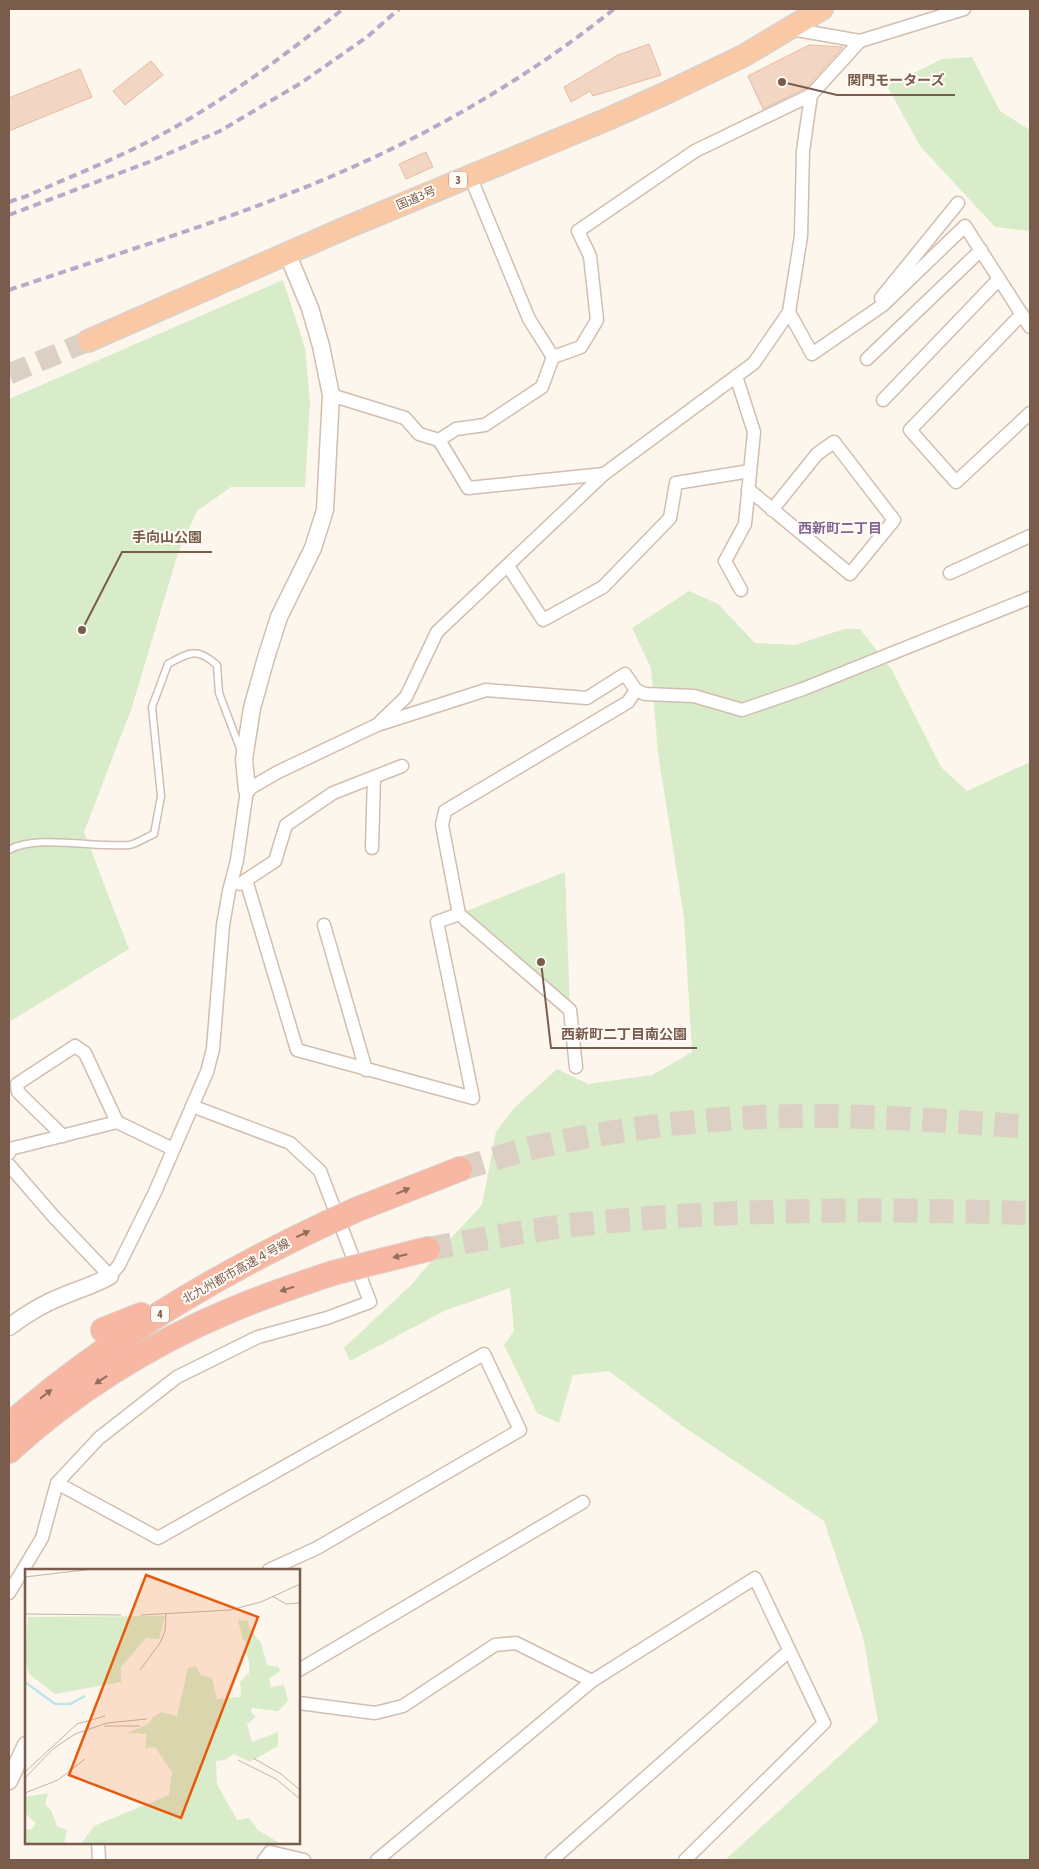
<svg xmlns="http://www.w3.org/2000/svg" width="1039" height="1869" viewBox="0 0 1039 1869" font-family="'Asap Condensed','Noto Sans JP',sans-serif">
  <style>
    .green { fill: #d8ecc9 }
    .building { fill: #f3d5c3; stroke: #e6bba3 }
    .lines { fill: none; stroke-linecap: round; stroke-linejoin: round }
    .trunk-tunnel { stroke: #dcd0c4; stroke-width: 21; stroke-dasharray: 21 11; stroke-linecap: butt }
    .motorway-tunnel { stroke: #dcd0c4; stroke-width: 24; stroke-dasharray: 24 12; stroke-linecap: butt }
    .service-casing { stroke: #d1beb0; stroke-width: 9 }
    .minor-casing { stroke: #d1beb0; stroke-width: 15 }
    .tertiary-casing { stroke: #d1beb0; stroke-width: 19 }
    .trunk-casing { stroke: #dad1cd; stroke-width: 24 }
    .motorway-casing { stroke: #dad1cd; stroke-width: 26 }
    .service { stroke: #fff; stroke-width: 6 }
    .minor { stroke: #fff; stroke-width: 12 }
    .tertiary { stroke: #fff; stroke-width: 16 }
    .trunk { stroke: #f9c8a4; stroke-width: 21 }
    .motorway { stroke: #f7b7a3; stroke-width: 24 }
    .rail { stroke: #b9a8c9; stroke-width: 4; stroke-dasharray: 8 5; stroke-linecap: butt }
    .motorway-bridge-casing { stroke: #dad1cd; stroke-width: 26; stroke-linecap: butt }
    .motorway-bridge { stroke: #f7b7a3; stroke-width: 24 }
    .oneway { fill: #936e5e }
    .labels { text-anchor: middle; stroke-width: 4; stroke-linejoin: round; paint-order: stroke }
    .shield { fill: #fffaf3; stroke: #a28b7f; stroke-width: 1 }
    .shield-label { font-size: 11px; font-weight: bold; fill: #7a5c4d }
    .street-label { font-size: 12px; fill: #7a5c4d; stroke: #fffaf3 }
    .neighbourhood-label { font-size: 14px; font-weight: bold; fill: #846695; stroke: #fffaf3 }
    .inset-river { fill: none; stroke: #bfe3e8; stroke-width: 2.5 }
    .inset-road { fill: none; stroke: #c5b3a7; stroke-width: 1 }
    .view { fill: #e8590c; fill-opacity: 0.15; stroke: #e8590c; stroke-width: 2.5 }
    .inset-edge { fill: none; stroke: #7a5c4d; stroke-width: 2.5 }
    .leader { fill: none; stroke: #7a5c4d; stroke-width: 2 }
    .callout-dot { fill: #7a5c4d; stroke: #fffaf3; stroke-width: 2 }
    .callout-label { font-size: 14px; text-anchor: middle; font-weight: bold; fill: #7a5c4d; stroke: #fffaf3; stroke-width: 4; stroke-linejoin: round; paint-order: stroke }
  </style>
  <rect width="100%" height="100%" fill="#fdf6ec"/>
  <g class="green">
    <polygon points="972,57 1000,111 1030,130 1030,231 995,227 920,146 887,86 942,59"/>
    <polygon points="283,280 305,348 310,401 305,487 231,487 197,511 178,553 132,707 84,832 129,949 9,1022 9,399"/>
    <polygon points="689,591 718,604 755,643 795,645 844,629 860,629 892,670 941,767 967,791 1030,762 1030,1860 725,1860 878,1721 863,1637 824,1521 684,1427 609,1371 573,1375 559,1423 537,1413 504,1345 514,1331 510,1288 446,1310 350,1361 344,1348 412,1284 451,1238 482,1205 496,1132 514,1108 557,1069 588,1084 652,1075 692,1052 684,918 658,753 651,668 632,628"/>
    <polygon points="565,872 570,1010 459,914"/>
  </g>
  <g class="building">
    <polygon points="649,44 661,75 593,96 590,91 571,102 564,87 618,55"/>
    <polygon points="809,45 843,47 806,88 763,109 748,76"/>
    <polygon points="151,61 163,75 125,105 113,91"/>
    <polygon points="80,69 92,97 9,131 9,98"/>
    <polygon points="426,152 433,167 406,179 399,164"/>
  </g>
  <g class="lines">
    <polyline class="trunk-tunnel" points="9,374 88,341"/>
    <g class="motorway-tunnel">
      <path d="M460,1169C485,1162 511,1153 536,1147C594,1134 653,1125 712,1120C818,1111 925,1119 1030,1127"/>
      <path d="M428,1249C476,1240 525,1231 573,1225C725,1208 878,1209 1030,1213"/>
    </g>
    <g class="service-casing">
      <path id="service" d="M9,850C35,834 97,848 129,845C137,844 146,837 154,834L161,796L152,707L168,664C190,652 197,647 217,665L219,693L241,751"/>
    </g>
    <g class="minor-casing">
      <g id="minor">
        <polyline points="791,29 860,41 964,9"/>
        <polyline points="470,176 529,319 553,357"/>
        <polyline points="881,298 958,203"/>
        <polyline points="789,312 812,354 883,305 965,226 1030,327"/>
        <polyline points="1022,314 910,430 956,482 1030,413"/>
        <polyline points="867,359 981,250"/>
        <polyline points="736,376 754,432 745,524 725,561 741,590"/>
        <polyline points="331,395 405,418 419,434 439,440 468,488 604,474"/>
        <polyline points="883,400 999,279"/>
        <polyline points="439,440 456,429 485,425 542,387 553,357 581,347 597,320 590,256 578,231 695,151 811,95"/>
        <polyline points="748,489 850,574 894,520 834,442 817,454 772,510"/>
        <polyline points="508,566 543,620 603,587 670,518 676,483 750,471"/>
        <polyline points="950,573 1030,536"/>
        <polyline points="380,722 406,697 437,632 604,474 754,363 789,312 801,236 803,151 811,95 860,41"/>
        <polyline points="372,848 374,777"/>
        <polyline points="246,880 297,1050 473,1098 437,922 459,914"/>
        <polyline points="240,884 275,861 286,825 333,793 402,766"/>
        <polyline points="324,925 366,1070"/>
        <polyline points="576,1067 570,1010 459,914 442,825 445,811 628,702 636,690"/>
        <polyline points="63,1136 18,1092 17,1084 75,1046 85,1053 117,1122"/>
        <polyline points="9,1153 10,1149 117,1122 173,1149"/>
        <polyline points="9,1165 54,1217 110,1276 119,1265 155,1192 207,1072 213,1049 223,925 229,891 237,860 247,790 278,772 377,725 486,690 587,698 625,674 636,690 645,694 694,696 742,710 803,689 1030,598"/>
        <polyline points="57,1483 158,1538 484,1354 520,1430 317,1548 269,1570"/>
        <polyline points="9,1593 42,1538 57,1483 99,1438 177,1377 258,1337 327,1318 370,1302 320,1171 290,1143 192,1106"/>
        <polyline points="299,1670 583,1502"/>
        <polyline points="299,1703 375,1713 403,1706 495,1645 516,1643 592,1681"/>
        <polyline points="98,1843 99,1860"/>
        <polyline points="264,1860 270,1852 304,1860"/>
        <polyline points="377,1860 592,1681 755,1578 824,1723 685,1860"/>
        <polyline points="552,1860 789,1651"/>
      </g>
    </g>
    <g class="tertiary-casing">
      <g id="tertiary">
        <polyline points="247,790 244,759 252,708 266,658 279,617 313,548 325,510 331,395 321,346 310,308 287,253"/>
        <path d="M9,1327C25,1315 44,1303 63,1296C79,1289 95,1285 110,1276"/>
        <polyline points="9,1781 26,1745"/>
      </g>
    </g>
    <g class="trunk-casing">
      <polyline id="trunk" points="88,341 343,229 608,119 664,94 743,56 822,9"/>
    </g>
    <g class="motorway-casing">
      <g id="motorway">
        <polyline points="358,1209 460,1169"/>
        <polyline points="372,1263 428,1249"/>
        <polyline points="103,1330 141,1315"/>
        <path d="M9,1425C103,1343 212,1277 325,1224"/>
        <path d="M9,1451C72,1393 150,1344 229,1311C263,1296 298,1285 333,1273"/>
      </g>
    </g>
    <use href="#service" class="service"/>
    <use href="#minor" class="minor"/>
    <use href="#tertiary" class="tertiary"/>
    <use href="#trunk" class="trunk"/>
    <use href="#motorway" class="motorway"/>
    <g class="rail">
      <path d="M9,202L27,196C69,177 114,160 155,138C222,103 284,56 343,9"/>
      <polyline points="9,215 149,162 220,131 301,83 367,37 399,9"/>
      <path d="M9,290C133,248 261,211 381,154C463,115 543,66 614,9"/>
    </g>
    <g class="motorway-bridge-casing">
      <g id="motorway-bridge">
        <polyline points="325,1224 358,1209"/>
        <polyline points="333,1273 372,1263"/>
      </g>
    </g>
    <use href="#motorway-bridge" class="motorway-bridge"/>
  </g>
  <defs><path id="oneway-solid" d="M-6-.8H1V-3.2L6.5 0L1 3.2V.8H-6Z" transform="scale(1.25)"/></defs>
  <g class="oneway">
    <use href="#oneway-solid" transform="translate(403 1191) rotate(-23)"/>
    <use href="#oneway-solid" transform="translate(303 1234) rotate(-25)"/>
    <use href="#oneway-solid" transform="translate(400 1256) rotate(167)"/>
    <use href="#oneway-solid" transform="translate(287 1289) rotate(162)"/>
    <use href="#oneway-solid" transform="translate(101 1380) rotate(146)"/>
    <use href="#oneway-solid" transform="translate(46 1394) rotate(-38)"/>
  </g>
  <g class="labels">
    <g class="shield">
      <rect x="449" y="171.5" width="18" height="17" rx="4"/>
      <rect x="151" y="1305.5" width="18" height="17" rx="4"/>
    </g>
    <g class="shield-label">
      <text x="458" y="184">3</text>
      <text x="160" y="1318">4</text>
    </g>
    <g class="street-label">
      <text transform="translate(416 198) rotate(-23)" y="4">国道3号</text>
      <text transform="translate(236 1271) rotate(-29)" y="4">北九州都市高速４号線</text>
    </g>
    <g class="neighbourhood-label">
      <text x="840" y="533">西新町二丁目</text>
    </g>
  </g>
  <g transform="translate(25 1569)">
    <rect width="275" height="275" fill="#fdf6ec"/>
    <path d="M140,47L134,70L121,69L96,98V113L30,125L4,105L0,89L3,48ZM213,51L223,52L224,59L236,74L242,96L254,98L255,102L244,110L246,118L259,116L263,132L253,142L227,139L226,143L231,148L222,155L227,173L253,163V177L225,193L209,185L200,191L191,192L192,215L212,251L224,249L233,261L256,275H56L69,257L144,226L147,203L130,178L120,179L122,165L102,164L123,155L128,148L137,143L152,147L163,99L171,97L176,106L187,109L192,130L216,128L215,113L224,104V92L220,82L222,73L218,71ZM23,224L20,236L26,241L32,257L42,261L39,275H0V261L7,260L11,254L0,244V228Z" fill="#d8ecc9"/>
    <path class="inset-river" d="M0,113L30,135H45L60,127"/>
    <path class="inset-road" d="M0,8L68,0M247,27L261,35L275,34M0,45L96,46M116,46L205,41L236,33L275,15M115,101L135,74L140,62L141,45M79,157H115M228,189L256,205L275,221M213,191L251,210L275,230M0,203L52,155L80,147M0,209L28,180L50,165L82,154L122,150M0,224L33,211L60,190"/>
    <path class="view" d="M121,6L233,48L156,249L44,206Z"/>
    <rect width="275" height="275" class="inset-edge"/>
  </g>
  <path class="leader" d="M782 82L837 95H955M82 630L122 552H212M541 962L551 1048H697"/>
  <g class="callout-dot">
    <circle cx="782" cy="82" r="5"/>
    <circle cx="82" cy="630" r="5"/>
    <circle cx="541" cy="962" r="5"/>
  </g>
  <g class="callout-label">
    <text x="896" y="85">関門モーターズ</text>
    <text x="167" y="542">手向山公園</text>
    <text x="624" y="1039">西新町二丁目南公園</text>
  </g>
  <rect width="1039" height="1869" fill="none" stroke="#7a5c4d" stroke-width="20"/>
</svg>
